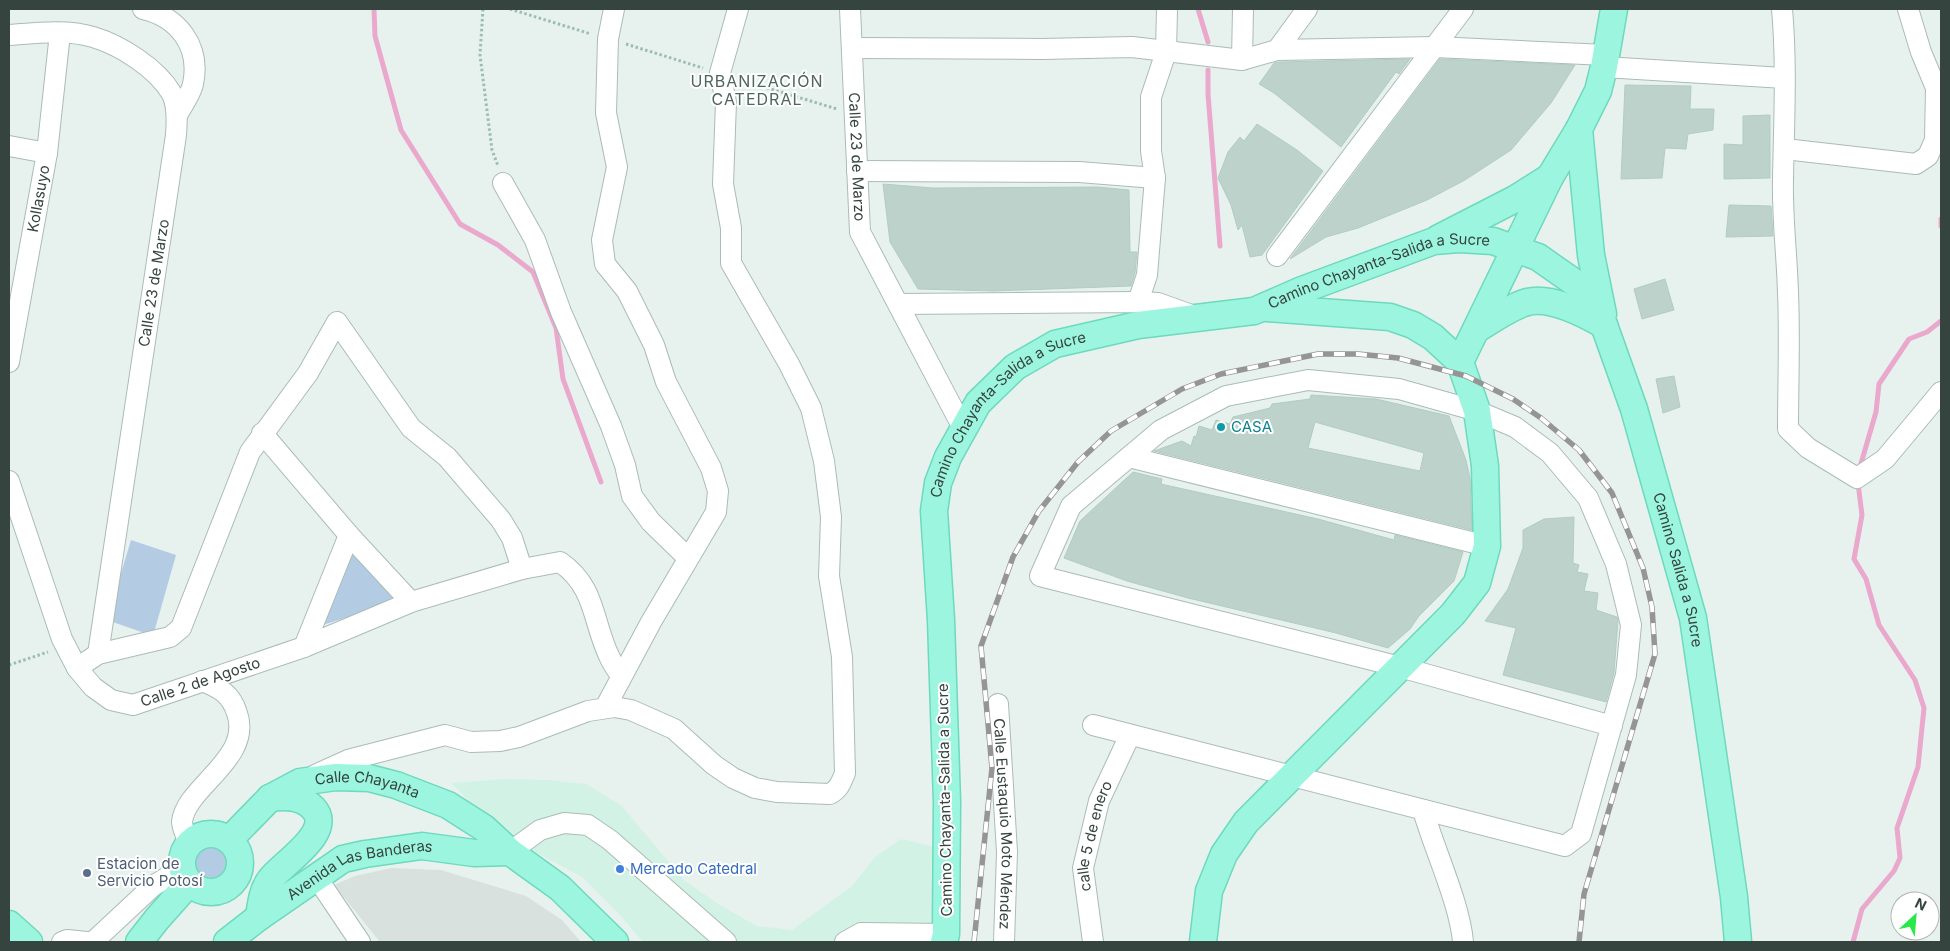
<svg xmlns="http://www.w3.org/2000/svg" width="1950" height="951" viewBox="0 0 1950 951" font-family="Inter,sans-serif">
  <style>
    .commercial { fill: #d3f2e6 }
    .industrial { fill: #d8e1de }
    .green { fill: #b3cbe3 }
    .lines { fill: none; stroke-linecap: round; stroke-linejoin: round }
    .stream { stroke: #eaa8cc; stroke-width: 5 }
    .building { fill: #bdd2cb; stroke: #b1cdc3; fill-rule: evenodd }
    .minor-casing { stroke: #aabcb7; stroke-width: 22 }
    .major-casing { stroke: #6dd9bd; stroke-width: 29 }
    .path { stroke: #9cbdb3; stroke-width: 3; stroke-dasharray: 2.5 2.5; stroke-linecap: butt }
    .minor { stroke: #fff; stroke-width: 20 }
    .major { stroke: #9cf6df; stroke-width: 26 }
    .rail-casing { stroke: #959595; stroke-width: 5.5 }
    .rail { stroke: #fff; stroke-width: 4; stroke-dasharray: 11; stroke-linecap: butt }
    .culture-dot { fill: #0f9aa8; stroke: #fff; stroke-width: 2 }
    .shop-dot { fill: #3f7fe0; stroke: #fff; stroke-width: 2 }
    .service-dot { fill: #5c6f8a; stroke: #fff; stroke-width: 2 }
    .labels { text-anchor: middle; stroke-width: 4; stroke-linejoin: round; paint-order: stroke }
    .street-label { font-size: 15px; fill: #36443f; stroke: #fff }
    .culture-label { font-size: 15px; fill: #0d838f; stroke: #fff; text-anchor: start }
    .service-label { font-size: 15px; fill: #4e5e75; stroke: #fff; text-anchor: start }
    .shop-label { font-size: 15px; fill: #366cbe; stroke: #fff; text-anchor: start }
    .neighbourhood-label { font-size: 16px; letter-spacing: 1px; fill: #4e665d; stroke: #fff }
  </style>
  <rect width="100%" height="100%" fill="#e7f2ef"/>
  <polygon class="commercial" points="503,779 549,780 586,784 621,805 684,880 718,904 757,926 792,930 853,885 875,857 901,839 939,848 932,942 643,942 618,913 582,877 537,853 480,812 451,783"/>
  <polygon class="industrial" points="391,868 441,870 526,896 562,920 581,942 380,942 334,885 355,876"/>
  <g class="green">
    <polygon points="131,540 176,555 153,636 107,620"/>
    <polygon points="357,555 392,596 391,604 316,627 349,556"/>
    <circle cx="211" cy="863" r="15"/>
  </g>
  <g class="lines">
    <g class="stream">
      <polyline points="374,9 375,36 401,130 460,224 498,245 533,272 556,328 563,379 601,482"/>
      <polyline points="1198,9 1208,42"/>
      <polyline points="1208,70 1208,94 1220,246"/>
      <polyline points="1941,219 1941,226"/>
      <polyline points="1860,467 1876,412 1879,384 1909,339 1927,332 1941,321"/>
      <polyline points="1853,942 1862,909 1894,871 1900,858 1897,828 1918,767 1924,708 1915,680 1879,625 1866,579 1854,559 1862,515 1858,483"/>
    </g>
  </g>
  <g class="building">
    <polygon points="1410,59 1399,74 1396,72 1341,147 1274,93 1259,84 1274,63 1279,62"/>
    <polygon points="1440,59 1575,65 1551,103 1511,150 1465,180 1427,200 1358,228 1326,237 1290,259"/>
    <polygon points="1625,85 1691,86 1690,109 1714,109 1713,130 1688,134 1686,149 1665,148 1662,178 1621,179"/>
    <polygon points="1770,115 1770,178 1724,179 1724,144 1743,145 1743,116"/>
    <polygon points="1257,124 1297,150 1323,171 1262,255 1250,257 1242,225 1238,230 1231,205 1218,178 1228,152 1240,137 1244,141"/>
    <polygon points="883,184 933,188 1098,187 1129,190 1130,252 1137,252 1135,273 1131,286 994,291 918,289 890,242"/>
    <polygon points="1729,205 1771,206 1773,236 1726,237"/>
    <polygon points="1665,279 1674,310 1642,319 1634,289"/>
    <polygon points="1674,376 1680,407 1663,413 1656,379"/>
    <path d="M1311,395L1376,399L1449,416L1466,460L1470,478L1472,530L1154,451L1182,441L1191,446L1194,436L1196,437L1199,426L1212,430L1216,420L1230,424L1233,417L1270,408L1272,404L1310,399ZM1315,422L1424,453L1420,471L1308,448Z"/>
    <polygon points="1133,472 1162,479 1161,484 1318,519 1394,540 1395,535 1463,552 1454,581 1419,616 1410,629 1388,648 1336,633 1188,598 1127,581 1064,558 1080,521"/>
    <polygon points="1574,517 1573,563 1579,565 1577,572 1588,574 1584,591 1598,593 1596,610 1617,617 1618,621 1614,673 1606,702 1503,675 1516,628 1485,621 1508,589 1523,548 1523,530 1544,519"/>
  </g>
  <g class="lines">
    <g class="minor-casing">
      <g id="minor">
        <path d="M143,9C178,17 201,46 193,84C191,94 182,106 177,115"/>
        <path id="s1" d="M850,9L860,232L963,428"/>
        <path d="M1782,9C1787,65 1784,122 1783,179C1782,217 1787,255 1788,293C1790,338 1788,384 1788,429L1808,448L1857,478L1885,459L1941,392"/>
        <path d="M9,35C35,33 67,29 93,37C120,45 157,68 172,94C178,106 177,122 176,135L98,654"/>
        <polyline points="852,48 1042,49 1132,47 1242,60 1277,50 1307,9"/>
        <polyline points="1277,50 1435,47 1606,55"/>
        <polyline points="1242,60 1243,9"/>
        <polyline points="1604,67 1783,78"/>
        <polyline points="9,146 47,153"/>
        <polyline points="1785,149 1916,164 1928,156 1935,140 1936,88 1921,52 1908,9"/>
        <polyline points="857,171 1079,172 1155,178"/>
        <polyline points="503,183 535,240 561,312 611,426 625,465 632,496 651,522 688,558"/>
        <polyline points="1277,256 1463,9"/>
        <polyline points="1138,302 1147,275 1155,178 1151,151 1151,97 1166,52 1167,9"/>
        <polyline points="899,304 1138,302 1158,303 1197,317"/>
        <path id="s2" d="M9,362L47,153L60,33"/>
        <polyline points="262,433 349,535 411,602"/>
        <polyline points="1129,457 1487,546"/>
        <path id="s3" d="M9,481L62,639L77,668L93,687L111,700L133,705L304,647L411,602L522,569"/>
        <polyline points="304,647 349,535"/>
        <path d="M77,668L98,654L170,637L181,628L250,452L308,373L337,322L411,428L447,457L501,520L512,538L522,569L560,562C596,587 592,620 609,656C612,663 617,670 621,676"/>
        <path id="s4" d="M998,704L1007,852L1004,942"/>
        <polyline points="605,708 651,622 716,512 718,491 711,468 666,382 654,345 627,291 605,264 602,240 617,167 606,113 608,39 614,9"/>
        <polyline points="1093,725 1565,846 1581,834 1626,675 1631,625 1616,564 1588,498 1550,453 1515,427 1477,411 1399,389 1308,380 1226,396 1161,430 1071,506 1040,576 1400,667 1612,726"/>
        <path d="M315,775L348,760L445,735L471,742L500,741L519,737L588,711L614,707L631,710L674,729L714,765L733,778L755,788L777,792L830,794C839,789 841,783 845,773L842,657L829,576L831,517L824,461L811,408L789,364L731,263V228L723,184L726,102L720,73L738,9"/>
        <path d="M1423,810C1434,849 1460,904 1463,942"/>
        <path d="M189,844C187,837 182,828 182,822C185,787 253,759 237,713C231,694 220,688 202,681"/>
        <polyline points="510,852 540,830 564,823 588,825 610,840 726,942"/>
        <polyline points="317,878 360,942"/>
        <polyline points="62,942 67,940 87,942"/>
        <polyline points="93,942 153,886 182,868"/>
        <polyline points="845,942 861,933 946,934"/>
        <path id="s5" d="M1093,942L1083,868L1099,801L1130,735"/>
      </g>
    </g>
    <g class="major-casing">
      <g id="major">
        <polyline points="1579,129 1591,255 1603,314"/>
        <polyline points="1439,238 1515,199 1550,177"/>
        <path d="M1477,329C1492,320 1507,309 1524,303C1548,294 1583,313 1604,325"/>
        <polyline points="1460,362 1550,177 1579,129 1598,91 1604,67 1614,9"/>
        <circle cx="211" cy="863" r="29"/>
        <path id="s6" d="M229,840L270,798L300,782L336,777L369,778L396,785L448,805L484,828L510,852L560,888L615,942"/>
        <path d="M259,917C261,904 262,891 270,880C281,864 336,832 313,808C301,796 286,796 270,798"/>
        <polyline points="9,924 29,942"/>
        <polyline points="139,942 157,919 189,883"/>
        <path id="s7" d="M227,942L259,917L343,859L365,854L422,846L474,853L510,852"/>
        <path id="s8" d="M944,942L946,934L947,802L941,620L934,511L938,483L948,457L978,403L1015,367L1055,344L1138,325L1254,311L1302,290L1434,241L1459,239L1493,241L1538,257L1578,285L1604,325L1634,409L1693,618L1734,897L1738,942"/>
        <polyline points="1203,942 1209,891 1224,854 1246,822 1453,614 1477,583 1487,546 1485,466 1477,411 1460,362 1433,337 1413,325 1390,317 1267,308"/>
      </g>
    </g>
    <g class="path">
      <polyline points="483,9 480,55 492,150 498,166"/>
      <polyline points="510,9 591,34"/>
      <polyline points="626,44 703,68"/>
      <polyline points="738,79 837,109"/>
      <polyline points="9,665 48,652"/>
    </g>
    <use href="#minor" class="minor"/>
    <use href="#major" class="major"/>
    <g class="rail-casing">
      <polyline id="rail" points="974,942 992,768 981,646 1013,557 1039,511 1078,462 1111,431 1182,389 1221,374 1318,354 1358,354 1398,358 1466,376 1513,399 1541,418 1579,450 1612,493 1643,568 1652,607 1655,654 1584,894 1579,942"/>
    </g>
    <use href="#rail" class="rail"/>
  </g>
  <circle class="culture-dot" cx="1221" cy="427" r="5"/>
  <circle class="shop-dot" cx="620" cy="869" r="5"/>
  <circle class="service-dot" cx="87" cy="873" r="5"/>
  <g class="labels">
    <g class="street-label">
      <text dy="5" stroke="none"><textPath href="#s1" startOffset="148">Calle 23 de Marzo</textPath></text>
      <text dy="5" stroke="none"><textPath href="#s2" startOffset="166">Kollasuyo</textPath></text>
      <text dy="5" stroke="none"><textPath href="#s8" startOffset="982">Camino Chayanta-Salida a Sucre</textPath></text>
      <text transform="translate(154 283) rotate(-81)" y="5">Calle 23 de Marzo</text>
      <text dy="5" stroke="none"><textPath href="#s8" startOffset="562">Camino Chayanta-Salida a Sucre</textPath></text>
      <text dy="5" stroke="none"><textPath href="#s8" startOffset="1502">Camino Salida a Sucre</textPath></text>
      <text dy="5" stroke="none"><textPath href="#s3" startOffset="340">Calle 2 de Agosto</textPath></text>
      <text dy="5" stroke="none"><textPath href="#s6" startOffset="161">Calle Chayanta</textPath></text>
      <text transform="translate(945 800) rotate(-91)" y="5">Camino Chayanta-Salida a Sucre</text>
      <text dy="5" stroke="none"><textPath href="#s4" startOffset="120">Calle Eustaquio Moto Méndez</textPath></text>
      <text dy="5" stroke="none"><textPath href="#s5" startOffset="108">calle 5 de enero</textPath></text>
      <text dy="5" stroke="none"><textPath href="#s7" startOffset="155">Avenida Las Banderas</textPath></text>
    </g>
    <g class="culture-label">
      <text x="1231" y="432">CASA</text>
    </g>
    <g class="service-label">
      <text x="97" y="869">Estacion de<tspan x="97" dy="17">Servicio Potosí</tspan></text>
    </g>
    <g class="shop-label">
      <text x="630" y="874">Mercado Catedral</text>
    </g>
    <g class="neighbourhood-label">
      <text x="757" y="87">URBANIZACIÓN<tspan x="757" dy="18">CATEDRAL</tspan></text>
    </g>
  </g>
  <rect width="1950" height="951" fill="none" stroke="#36443f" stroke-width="20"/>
  <g transform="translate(1915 916) rotate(26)"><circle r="24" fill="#ffffff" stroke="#afb4b2"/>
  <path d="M0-4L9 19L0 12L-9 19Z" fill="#28e84b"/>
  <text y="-8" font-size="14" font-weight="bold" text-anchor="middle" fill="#36443f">N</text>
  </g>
</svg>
